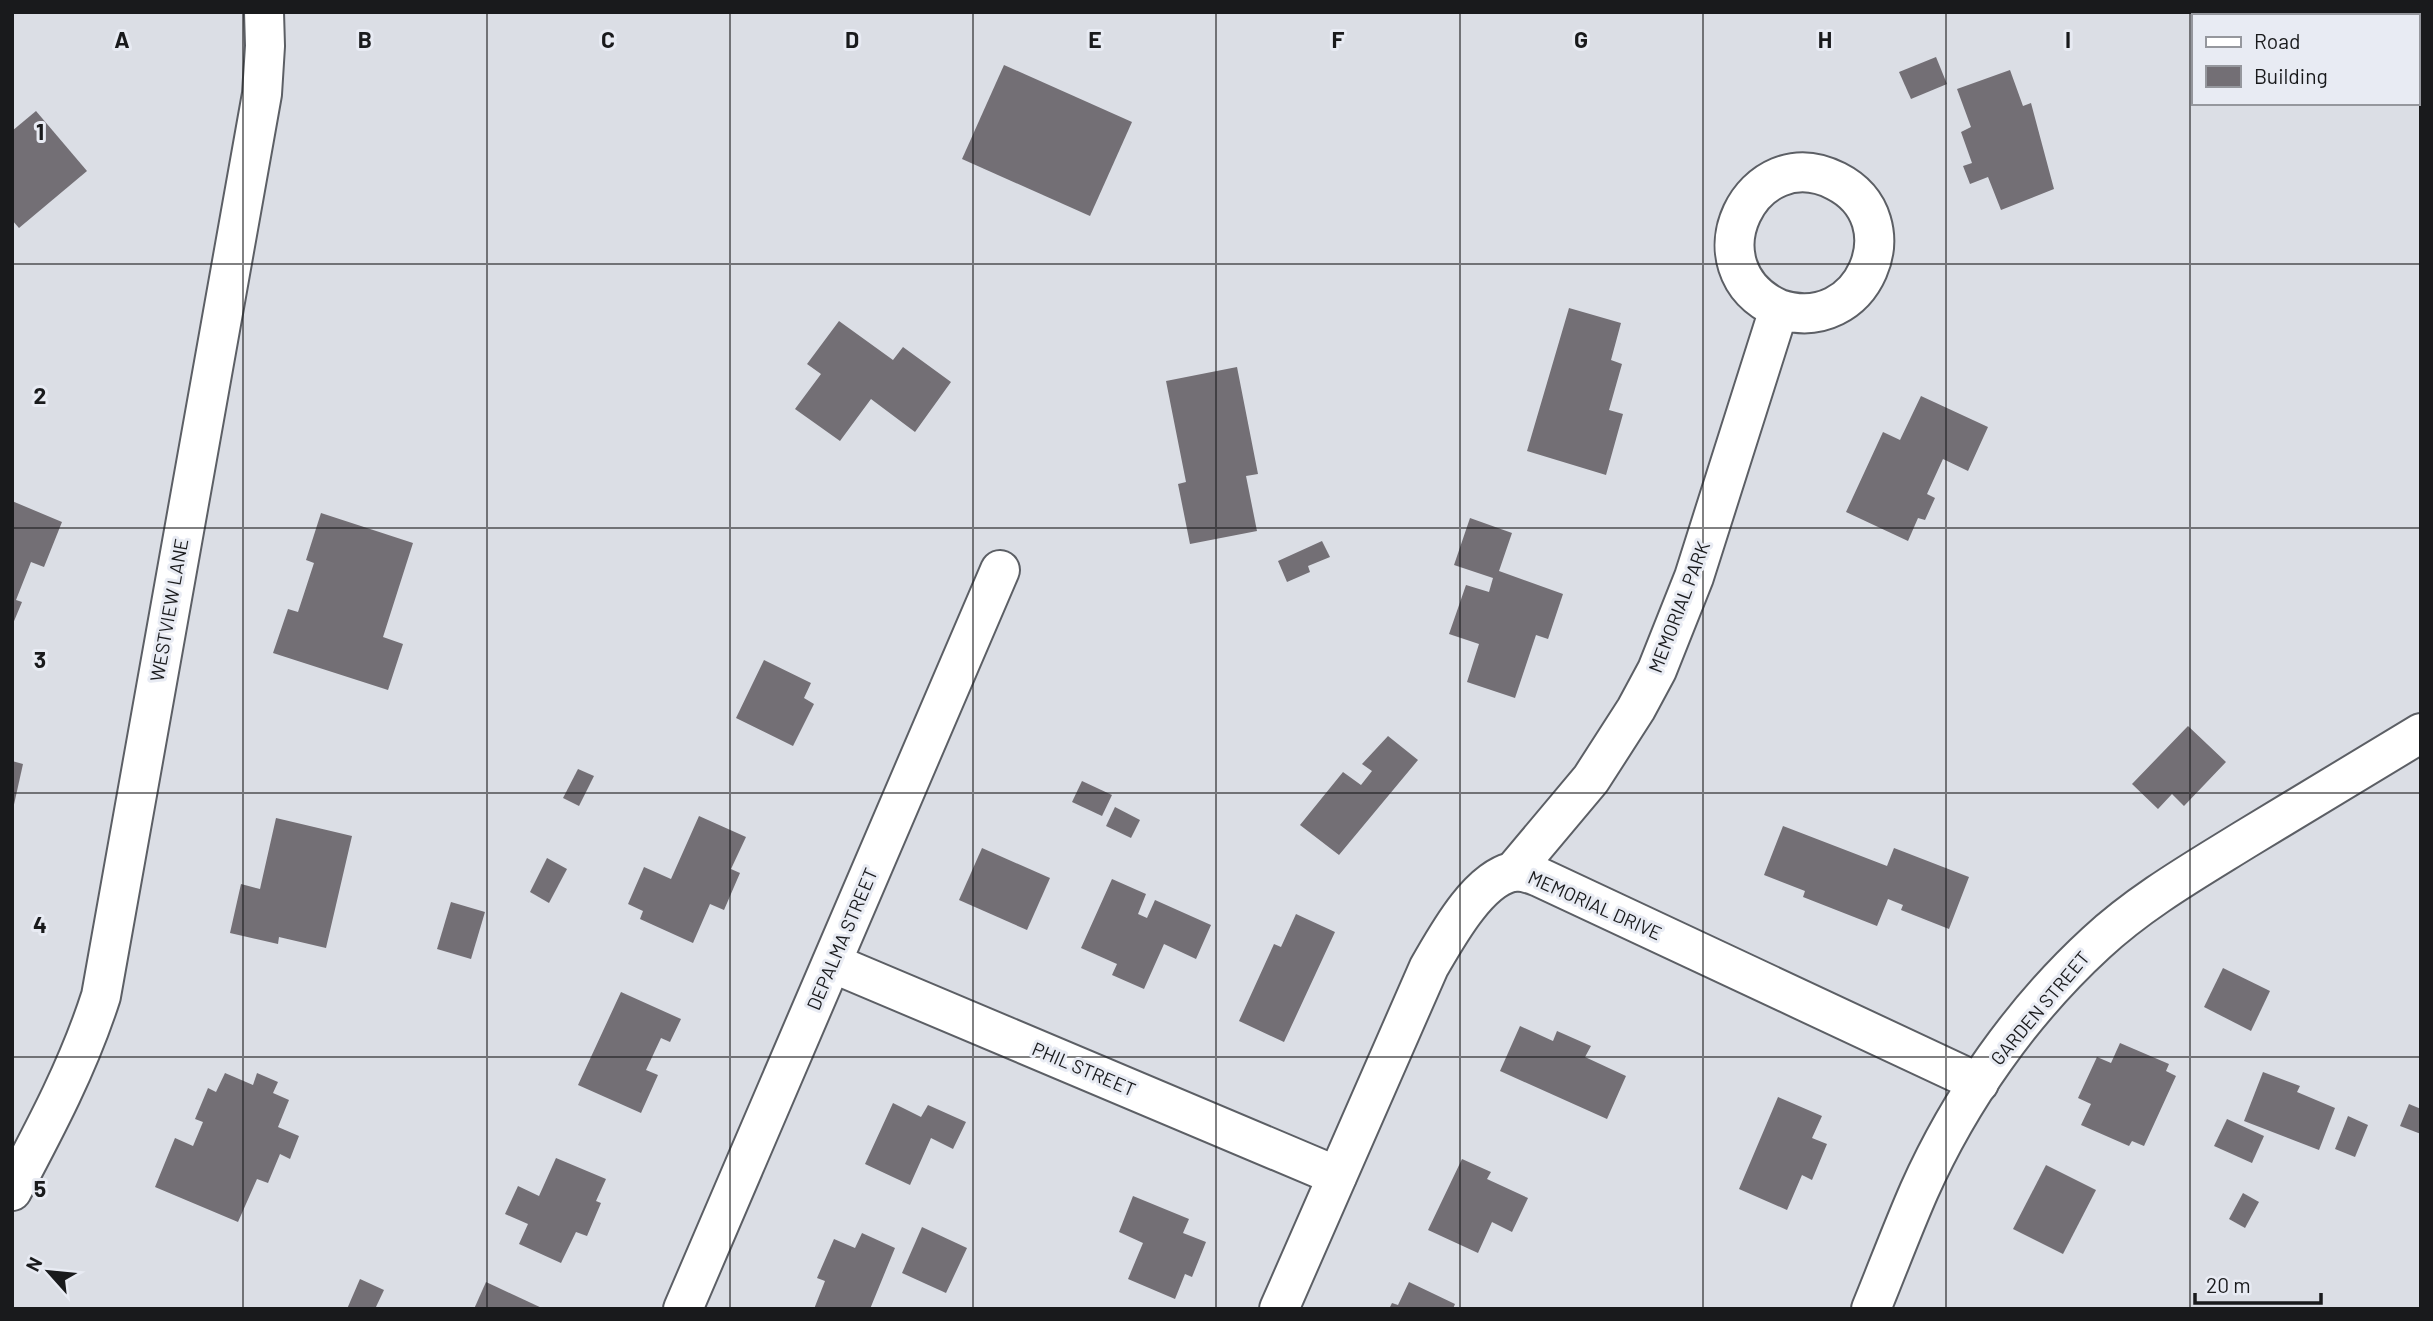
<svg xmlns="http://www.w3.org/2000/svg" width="2433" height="1321" viewBox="0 0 2433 1321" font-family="Barlow,sans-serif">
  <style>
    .building { fill: #736f75 }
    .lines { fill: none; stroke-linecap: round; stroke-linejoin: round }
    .minor-casing { stroke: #5c5f65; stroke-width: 42 }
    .minor { stroke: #fff; stroke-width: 38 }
    .grid { fill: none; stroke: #191a1c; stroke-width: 2; stroke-opacity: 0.55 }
    .labels { text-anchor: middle; stroke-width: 6; stroke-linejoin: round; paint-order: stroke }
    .street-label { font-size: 19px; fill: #191a1c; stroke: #e8ebf3 }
    .grid-label { font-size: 23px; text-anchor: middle; font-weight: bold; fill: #191a1c; stroke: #e8ebf3; stroke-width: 6; stroke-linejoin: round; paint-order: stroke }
  </style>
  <rect width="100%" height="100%" fill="#dbdee5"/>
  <g class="building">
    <polygon points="1936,57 1947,84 1911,99 1899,72"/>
    <polygon points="1004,65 1132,122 1090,216 962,159"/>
    <polygon points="2010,70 2023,106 2031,103 2054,189 2001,210 1988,177 1970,184 1963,166 1972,163 1961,132 1971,127 1957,89"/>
    <polygon points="36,111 87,171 19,228 12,220 12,131"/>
    <polygon points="1569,308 1621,323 1611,360 1622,364 1609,410 1623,414 1606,475 1527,451"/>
    <polygon points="839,321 893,360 903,347 951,382 915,432 871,399 840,441 795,409 821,374 807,364"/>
    <polygon points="1237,367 1258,474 1246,476 1257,531 1190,544 1178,484 1186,482 1166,381"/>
    <polygon points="1921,396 1988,427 1968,471 1943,459 1927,494 1935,498 1925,520 1918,518 1908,541 1846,512 1883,432 1900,440"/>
    <polygon points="12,501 62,522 44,567 31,562 16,600 22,602 12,626"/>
    <polygon points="321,513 413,543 383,637 403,644 388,690 273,653 288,609 298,612 314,563 306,560"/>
    <polygon points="1470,518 1512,533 1499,571 1563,594 1548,639 1536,635 1515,698 1467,682 1479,644 1449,634 1466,585 1489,592 1493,578 1454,565"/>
    <polygon points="1322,541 1330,557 1308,566 1310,572 1287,582 1278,561"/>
    <polygon points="764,660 811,683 804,698 814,704 793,746 736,718"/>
    <polygon points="2188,726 2226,762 2184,806 2172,794 2158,809 2132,784"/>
    <polygon points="1388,736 1418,760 1339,855 1300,825 1343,772 1361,785 1372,771 1362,764"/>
    <polygon points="12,761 23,764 13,809 12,809"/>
    <polygon points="578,769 594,776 579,806 563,798"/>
    <polygon points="1082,781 1112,795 1102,816 1072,802"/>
    <polygon points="1115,807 1140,820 1131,838 1106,826"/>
    <polygon points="699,816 746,837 731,869 740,873 724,910 710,904 693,943 640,919 643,911 628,904 644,867 671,879"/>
    <polygon points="276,818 352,836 326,948 279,937 278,944 230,933 241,884 260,889"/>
    <polygon points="1783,826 1887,866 1894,848 1969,877 1949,929 1901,910 1903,905 1888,899 1877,926 1803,897 1805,891 1764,875"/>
    <polygon points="982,848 1050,878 1027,930 959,900"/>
    <polygon points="547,858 567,869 549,903 530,892"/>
    <polygon points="1112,879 1146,894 1138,914 1147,918 1155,900 1211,925 1196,959 1164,944 1144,989 1112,975 1117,964 1081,948"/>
    <polygon points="451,902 485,912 471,959 437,949"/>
    <polygon points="1296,914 1335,932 1284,1042 1239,1021 1274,944 1281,947"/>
    <polygon points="2223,968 2270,991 2251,1031 2204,1007"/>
    <polygon points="621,992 681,1019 670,1042 661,1038 646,1070 658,1075 641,1113 578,1085"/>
    <polygon points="1520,1026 1553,1041 1557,1031 1591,1046 1585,1057 1626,1076 1607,1119 1500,1071"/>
    <polygon points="2120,1043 2169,1064 2166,1071 2176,1076 2144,1146 2132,1141 2129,1146 2081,1125 2091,1104 2078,1098 2097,1057 2111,1063"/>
    <polygon points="2263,1072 2300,1086 2297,1092 2335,1108 2319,1150 2244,1121"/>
    <polygon points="225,1073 253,1085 257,1073 278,1082 273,1093 289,1100 278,1127 299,1136 290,1159 280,1154 268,1183 257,1179 238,1222 155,1187 175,1138 193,1146 203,1122 195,1119 208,1088 216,1092"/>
    <polygon points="1778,1097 1822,1116 1812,1138 1827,1144 1812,1180 1802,1175 1787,1210 1739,1189"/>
    <polygon points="893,1103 921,1117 928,1105 966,1122 953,1149 931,1138 910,1185 865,1164"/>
    <polygon points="2409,1104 2421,1109 2421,1134 2400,1126"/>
    <polygon points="2348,1116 2368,1125 2355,1157 2335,1149"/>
    <polygon points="2227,1119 2264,1136 2252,1163 2214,1146"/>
    <polygon points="556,1158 606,1179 596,1201 601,1203 587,1236 576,1232 561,1263 519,1244 528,1224 505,1214 518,1186 539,1196"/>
    <polygon points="1462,1159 1491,1172 1487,1179 1528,1198 1512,1232 1492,1222 1478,1253 1428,1230"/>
    <polygon points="2046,1165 2096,1190 2063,1254 2013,1229"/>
    <polygon points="2243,1193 2259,1202 2245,1228 2229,1219"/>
    <polygon points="1133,1196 1189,1219 1183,1233 1206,1242 1192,1277 1185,1274 1175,1299 1128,1279 1143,1243 1119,1232"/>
    <polygon points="922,1227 967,1248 946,1293 902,1273"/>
    <polygon points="862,1233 895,1248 870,1309 814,1309 825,1281 817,1278 834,1239 855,1248"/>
    <polygon points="360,1279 384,1290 375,1309 347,1309"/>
    <polygon points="486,1282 544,1309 474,1309"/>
    <polygon points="1409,1282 1455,1304 1453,1309 1389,1309 1392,1303 1398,1305"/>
  </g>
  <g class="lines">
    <g class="minor-casing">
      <g id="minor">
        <path d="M1513,872L1591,779L1636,709L1657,670L1694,577L1779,309C1688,268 1752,138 1836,181C1913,220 1863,337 1779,309"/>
        <polyline points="832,963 1337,1176"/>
        <path d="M12,1191C46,1127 79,1065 101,996L262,94L265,46L264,12"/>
        <polyline points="683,1309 1000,570"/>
        <path d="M1279,1309L1429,967C1446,938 1477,880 1512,872C1521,870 1531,874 1539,877L1979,1083"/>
        <path d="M1871,1309C1887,1270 1902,1230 1919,1191C1960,1099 2022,1011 2096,943C2140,902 2194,871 2244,840C2303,804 2362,769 2421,733"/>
      </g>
    </g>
    <use href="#minor" class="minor"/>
  </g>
  <path class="grid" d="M243,12V1309M487,12V1309M730,12V1309M973,12V1309M1216,12V1309M1460,12V1309M1703,12V1309M1946,12V1309M2190,12V1309M12,264H2421M12,528H2421M12,793H2421M12,1057H2421"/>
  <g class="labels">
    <g class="street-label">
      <text transform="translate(1679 607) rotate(-69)" y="7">MEMORIAL PARK</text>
      <text transform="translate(169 610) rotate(-80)" y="7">WESTVIEW LANE</text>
      <text transform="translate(1595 905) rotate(24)" y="7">MEMORIAL DRIVE</text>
      <text transform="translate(842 939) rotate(-67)" y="7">DEPALMA STREET</text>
      <text transform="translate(2040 1008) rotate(-50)" y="7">GARDEN STREET</text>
      <text transform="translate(1084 1069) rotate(23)" y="7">PHIL STREET</text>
    </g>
  </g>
  <g class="grid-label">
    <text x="122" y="48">A</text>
    <text x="365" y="48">B</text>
    <text x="608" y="48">C</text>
    <text x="852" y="48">D</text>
    <text x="1095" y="48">E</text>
    <text x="1338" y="48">F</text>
    <text x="1581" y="48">G</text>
    <text x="1825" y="48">H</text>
    <text x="2068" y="48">I</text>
    <text x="40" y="140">1</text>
    <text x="40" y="404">2</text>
    <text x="40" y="668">3</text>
    <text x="40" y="933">4</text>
    <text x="40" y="1197">5</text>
  </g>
  <rect width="2433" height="1321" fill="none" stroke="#191a1c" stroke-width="28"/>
  <rect x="2192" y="14" width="228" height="91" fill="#e8ebf3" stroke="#95979d" stroke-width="2"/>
  <rect x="2206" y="37" width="35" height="10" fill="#ffffff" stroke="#95979d" stroke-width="2"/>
  <text x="2254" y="49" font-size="21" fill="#191a1c">Road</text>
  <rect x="2206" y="66" width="35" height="21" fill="#736f75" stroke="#95979d" stroke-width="2"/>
  <text x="2254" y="84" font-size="21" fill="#191a1c">Building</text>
  <g transform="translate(49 1272) rotate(297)" stroke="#e8ebf3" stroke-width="5" paint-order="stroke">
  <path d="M0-5L12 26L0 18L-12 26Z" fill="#191a1c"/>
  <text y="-10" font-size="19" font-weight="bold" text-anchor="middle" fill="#191a1c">N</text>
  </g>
  <path d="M2195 1293v10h126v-10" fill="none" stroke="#191a1c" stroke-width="3.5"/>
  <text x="2206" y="1293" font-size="21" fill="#191a1c" stroke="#e8ebf3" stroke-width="5" paint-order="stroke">20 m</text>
</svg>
